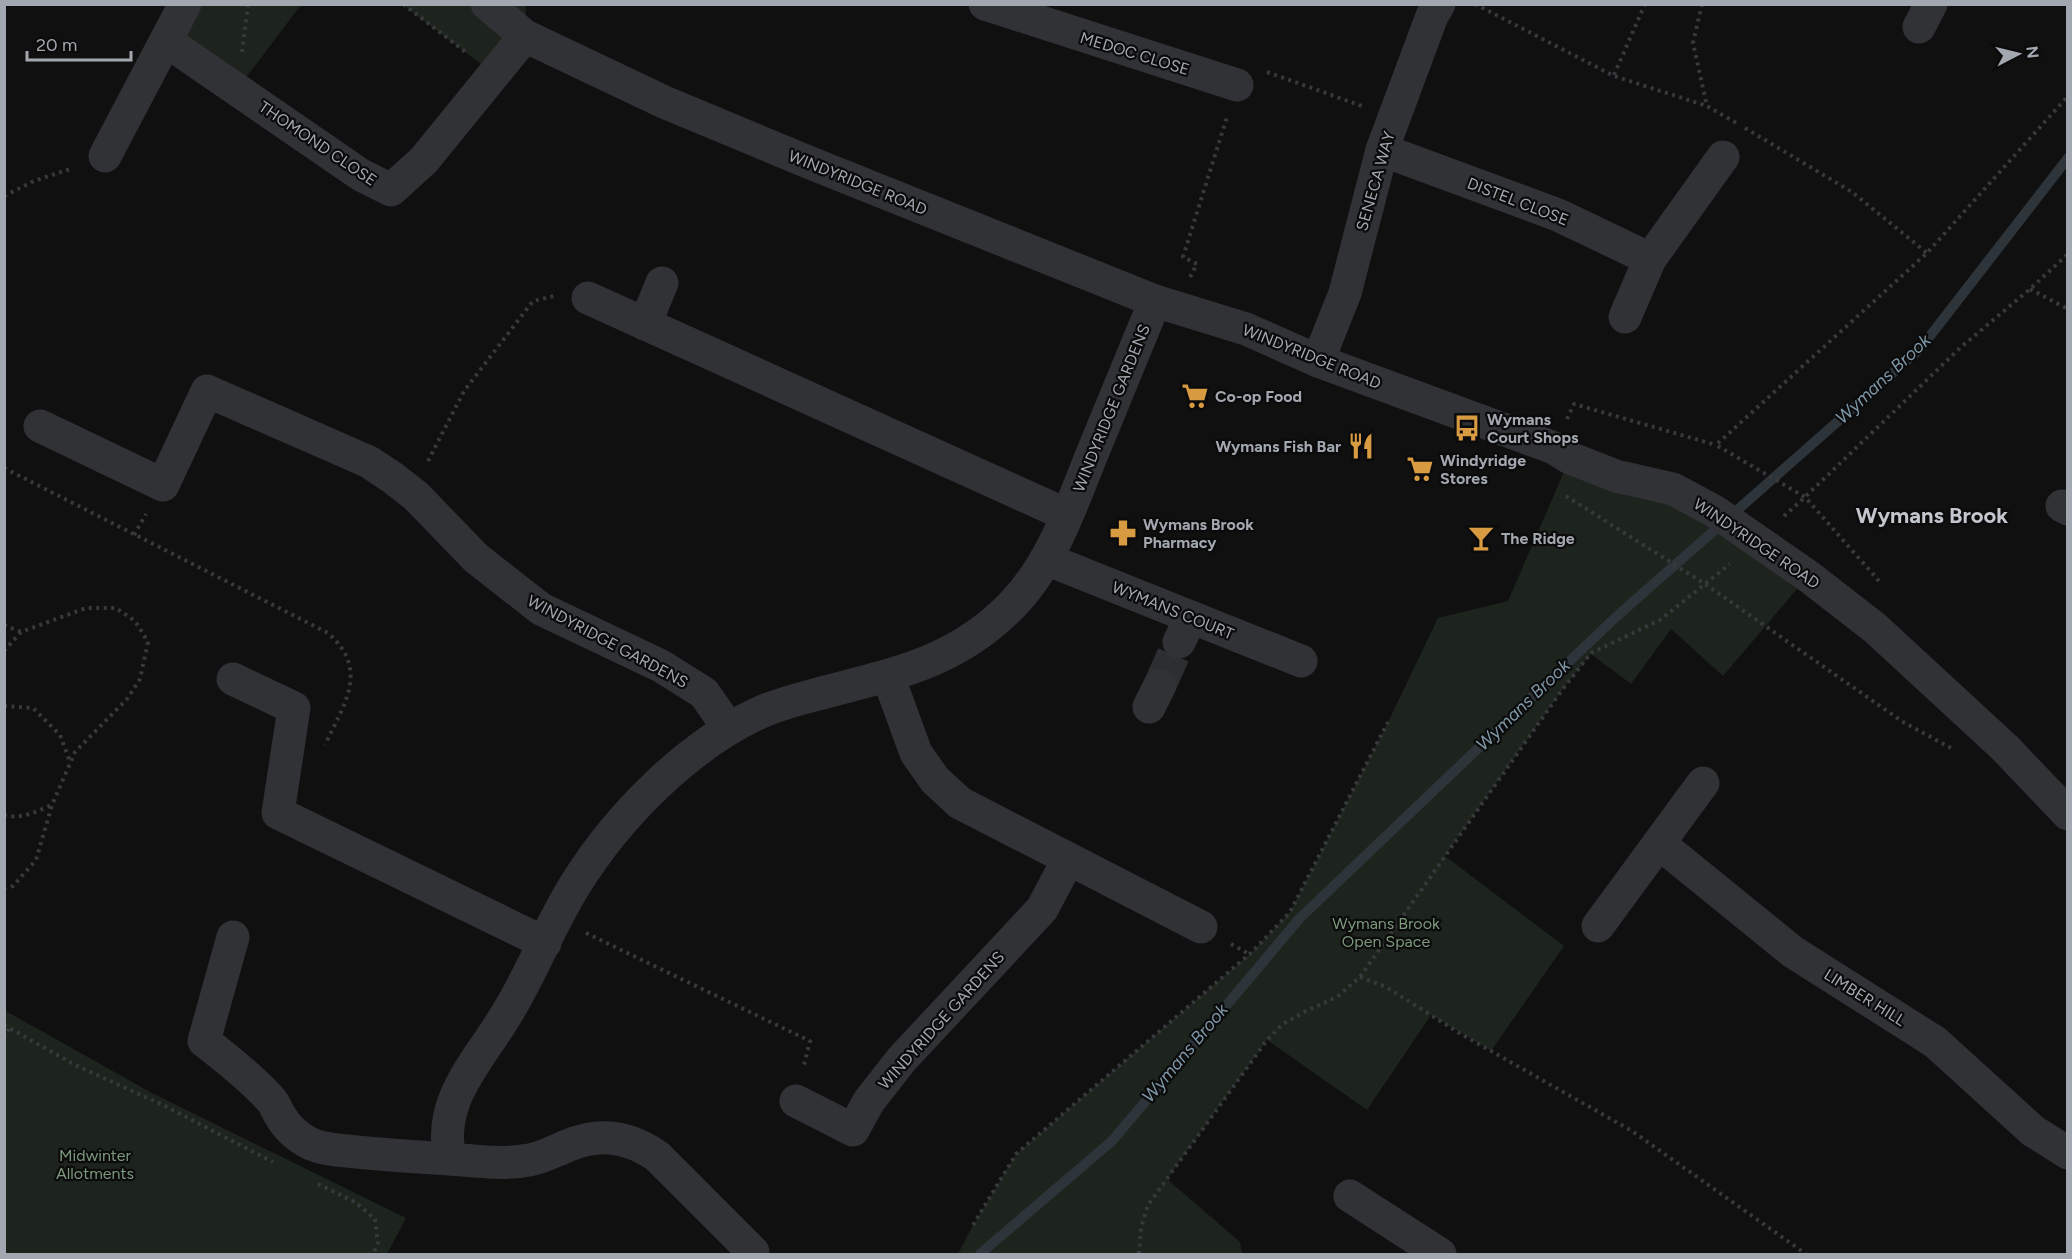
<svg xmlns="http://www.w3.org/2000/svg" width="2072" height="1259" viewBox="0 0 2072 1259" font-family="Figtree,sans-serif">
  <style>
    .green { fill: #1d231d }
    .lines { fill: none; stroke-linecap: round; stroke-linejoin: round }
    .stream { stroke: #2d353a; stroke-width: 10 }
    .minor-tunnel { stroke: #2d2e31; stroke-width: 33; stroke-dasharray: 33 16; stroke-linecap: butt }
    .path { stroke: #38393c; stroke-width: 4; stroke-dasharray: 3 4.5; stroke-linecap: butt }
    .minor { stroke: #313235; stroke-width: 33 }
    .labels { text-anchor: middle; stroke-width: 4.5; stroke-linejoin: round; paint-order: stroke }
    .street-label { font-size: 16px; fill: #a3a8b0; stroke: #0b0b0c }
    .poi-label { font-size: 16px; font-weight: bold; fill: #a3a8b0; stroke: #0b0b0c; text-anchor: start }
    .park-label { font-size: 16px; fill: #7c997c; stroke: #0b0b0c }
    .water-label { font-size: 18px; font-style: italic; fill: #7e97a7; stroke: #0b0b0c }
    .district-label { font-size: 22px; font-weight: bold; fill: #c3c6cd; stroke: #0b0b0c }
  </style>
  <rect width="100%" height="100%" fill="#101011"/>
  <g class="green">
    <polygon points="185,5 301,5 238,88 166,41"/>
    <polygon points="403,5 526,5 525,36 494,74"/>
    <polygon points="1570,458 1616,476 1808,576 1723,676 1671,629 1631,684 1591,654 1562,690 1445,856 1564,946 1491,1051 1431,1015 1367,1110 1267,1040 1167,1179 1240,1242 1242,1254 958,1254 973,1225 1016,1154 1252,952 1290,912 1388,722 1438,618 1508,601"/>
    <polygon points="4,1010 152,1093 406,1218 387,1254 5,1254"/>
  </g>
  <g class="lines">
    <polyline class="stream" points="980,1254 1112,1141 1300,918 1616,617 1920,349 2068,158"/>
    <polyline class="minor-tunnel" points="1160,685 1179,642"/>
    <g class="path">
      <polyline points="403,4 467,53"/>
      <polyline points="1475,4 1614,76 1707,106"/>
      <polyline points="1702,4 1693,43 1707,106 1738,124"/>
      <polyline points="242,52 248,4"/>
      <polyline points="1267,72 1362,106"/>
      <polyline points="1614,75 1645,4"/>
      <polyline points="1745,128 1852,192 1927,253"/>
      <polyline points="4,196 34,181 73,168"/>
      <polyline points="1190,277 1197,264 1183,257 1227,117"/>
      <polyline points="2030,289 2068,309"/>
      <polyline points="1567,419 1574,404 1716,445"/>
      <polyline points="428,461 464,391 533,301 554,296"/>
      <path d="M4,468L328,633C370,670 344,704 325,745"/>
      <polyline points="1566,496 1705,584 1903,722 1951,748"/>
      <polyline points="1784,516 1805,497 1960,348 2030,289 2068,254"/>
      <polyline points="134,535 146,514"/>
      <polyline points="1879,581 1805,497 1716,445 1927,253 2068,96"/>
      <polyline points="4,625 21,632"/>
      <polyline points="4,651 21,632 86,608 116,608 135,621 148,642 140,679 127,699 75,752 52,805 36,860 13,886 4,888"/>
      <polyline points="4,706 33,708 60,735 70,762"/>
      <path d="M4,815C21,820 37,811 52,805"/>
      <polyline points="586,933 810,1041 803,1069"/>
      <polyline points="1231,944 1249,954"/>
      <polyline points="1360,977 1386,987 1461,1034 1632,1131 1806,1254"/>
      <polyline points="4,1025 75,1065 163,1105 273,1162"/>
      <polyline points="4,1038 10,1027"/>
      <polyline points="318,1184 355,1202 375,1219 378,1243 373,1254"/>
      <polyline points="973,1225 1016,1154 1252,952 1290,912 1388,722"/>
      <polyline points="1139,1254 1141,1228 1148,1205 1267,1040 1283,1024 1306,1011 1337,997 1360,977 1562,690 1591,653 1660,620 1730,564"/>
    </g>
    <g class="minor">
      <polyline points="487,4 525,36 664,102 808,162 1155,301 1246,329 1318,361 1554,448 1570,458 1616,476 1673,489 1714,511 1808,576 1875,628 2005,748 2068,814"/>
      <polyline points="985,4 1237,85"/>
      <polyline points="1919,27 1931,4"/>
      <polyline points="166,41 361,175 391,190 424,160 525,36"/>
      <polyline points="1382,150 1558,215 1650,259"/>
      <polyline points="105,156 185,4"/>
      <polyline points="588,298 1067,515"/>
      <polyline points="1625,317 1650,259 1723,157"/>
      <polyline points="645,324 662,283"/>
      <polyline points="1318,361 1345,293 1382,150 1432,16 1439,4"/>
      <polyline points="40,426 163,485 207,391 369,462 393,478 416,496 476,558 541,609 661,666 704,693 729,729"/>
      <polyline points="2062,506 2068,509"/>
      <polyline points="1046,559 1301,661"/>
      <polyline points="1179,642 1191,617"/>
      <polyline points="888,676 916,753 935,780 960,803 1201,927"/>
      <polyline points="233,679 294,708 278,813 545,943"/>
      <polyline points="1149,707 1160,685"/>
      <polyline points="1660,844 1793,952 1935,1042 2033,1131 2068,1153"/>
      <polyline points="1598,926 1703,783"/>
      <path d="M233,937L204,1041C226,1058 254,1080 272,1101C276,1106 277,1112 281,1117C288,1129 299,1138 311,1144C323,1149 334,1150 347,1151C382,1155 416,1157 451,1159C476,1161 504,1165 529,1160C542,1158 554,1151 567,1146C599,1132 628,1136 657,1156L753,1252"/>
      <polyline points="796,1101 853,1130 869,1101 902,1059 1042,909 1068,860"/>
      <path d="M450,1159C436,1099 481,1059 509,1010C533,970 550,925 575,885C617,817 687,746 759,713C783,702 808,697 833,690C903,672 960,659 1012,605C1052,564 1071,506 1092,454C1113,403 1134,352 1155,301"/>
      <polyline points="1350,1196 1440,1254"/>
    </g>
  </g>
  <defs>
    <g id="supermarket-bare" transform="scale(2.07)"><path d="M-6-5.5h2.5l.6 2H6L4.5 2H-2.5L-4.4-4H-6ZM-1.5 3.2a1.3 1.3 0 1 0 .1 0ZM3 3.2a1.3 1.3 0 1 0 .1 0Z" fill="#d89b41" stroke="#0b0b0c" stroke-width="2.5" paint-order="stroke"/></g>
    <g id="bus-bare" transform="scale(2.07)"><path d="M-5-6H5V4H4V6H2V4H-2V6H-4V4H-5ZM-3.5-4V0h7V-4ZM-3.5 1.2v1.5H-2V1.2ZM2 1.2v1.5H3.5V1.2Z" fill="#d89b41" stroke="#0b0b0c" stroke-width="2.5" paint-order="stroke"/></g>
    <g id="restaurant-bare" transform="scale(2.07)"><path d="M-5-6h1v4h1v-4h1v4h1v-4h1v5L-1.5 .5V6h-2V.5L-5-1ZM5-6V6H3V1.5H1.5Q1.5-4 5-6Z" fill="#d89b41" stroke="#0b0b0c" stroke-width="2.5" paint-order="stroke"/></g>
    <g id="pharmacy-bare" transform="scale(2.07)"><path d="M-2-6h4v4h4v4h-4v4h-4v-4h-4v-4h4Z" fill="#d89b41" stroke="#0b0b0c" stroke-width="2.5" paint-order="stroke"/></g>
    <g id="bar-bare" transform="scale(2.07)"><path d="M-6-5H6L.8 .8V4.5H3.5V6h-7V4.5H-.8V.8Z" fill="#d89b41" stroke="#0b0b0c" stroke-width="2.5" paint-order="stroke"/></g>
  </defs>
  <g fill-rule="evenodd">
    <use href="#supermarket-bare" x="1195" y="396"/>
    <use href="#bus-bare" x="1467" y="428"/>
    <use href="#restaurant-bare" x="1361" y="446"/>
    <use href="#supermarket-bare" x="1420" y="469"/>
    <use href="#pharmacy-bare" x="1123" y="533"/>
    <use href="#bar-bare" x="1481" y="538"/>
  </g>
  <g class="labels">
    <g class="street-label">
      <text transform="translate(1135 53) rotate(17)" y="6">MEDOC CLOSE</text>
      <text transform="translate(318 143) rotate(34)" y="6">THOMOND CLOSE</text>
      <text transform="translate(1375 181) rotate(-74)" y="6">SENECA WAY</text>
      <text transform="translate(858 182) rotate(22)" y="6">WINDYRIDGE ROAD</text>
      <text transform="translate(1518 201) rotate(21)" y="6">DISTEL CLOSE</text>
      <text transform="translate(1312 356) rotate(22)" y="6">WINDYRIDGE ROAD</text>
      <text transform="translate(1111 408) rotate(-68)" y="6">WINDYRIDGE GARDENS</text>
      <text transform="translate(1757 543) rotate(34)" y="6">WINDYRIDGE ROAD</text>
      <text transform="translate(1173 610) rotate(22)" y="6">WYMANS COURT</text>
      <text transform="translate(608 641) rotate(28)" y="6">WINDYRIDGE GARDENS</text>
      <text transform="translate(1865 997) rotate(32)" y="6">LIMBER HILL</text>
      <text transform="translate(941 1020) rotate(-48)" y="6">WINDYRIDGE GARDENS</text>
    </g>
    <g class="poi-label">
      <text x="1215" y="402">Co-op Food</text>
      <text x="1487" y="425">Wymans<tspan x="1487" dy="18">Court Shops</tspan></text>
      <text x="1341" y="452" text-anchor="end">Wymans Fish Bar</text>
      <text x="1440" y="466">Windyridge<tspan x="1440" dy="18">Stores</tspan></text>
      <text x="1143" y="530">Wymans Brook<tspan x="1143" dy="18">Pharmacy</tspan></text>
      <text x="1501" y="544">The Ridge</text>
    </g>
    <g class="park-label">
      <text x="1386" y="929">Wymans Brook<tspan x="1386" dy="18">Open Space</tspan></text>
      <text x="95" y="1161">Midwinter<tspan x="95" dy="18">Allotments</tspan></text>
    </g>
    <g class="water-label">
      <text transform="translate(1883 379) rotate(-43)" y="6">Wymans Brook</text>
      <text transform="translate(1523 705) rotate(-44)" y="6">Wymans Brook</text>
      <text transform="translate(1185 1053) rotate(-50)" y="6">Wymans Brook</text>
    </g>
    <g class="district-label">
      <text x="1932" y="523">Wymans Brook</text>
    </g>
  </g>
  <rect width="2072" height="1259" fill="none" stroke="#a3a8b0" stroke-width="12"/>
  <g transform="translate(2018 54) rotate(83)" stroke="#0b0b0c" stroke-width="4.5" paint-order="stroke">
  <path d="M0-4.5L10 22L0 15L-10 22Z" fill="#a3a8b0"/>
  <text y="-9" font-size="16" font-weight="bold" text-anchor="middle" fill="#a3a8b0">N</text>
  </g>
  <path d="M27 51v9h104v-9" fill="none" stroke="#a3a8b0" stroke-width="3"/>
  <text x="36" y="51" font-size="18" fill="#a3a8b0" stroke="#0b0b0c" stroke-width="4.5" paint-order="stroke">20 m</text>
</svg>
